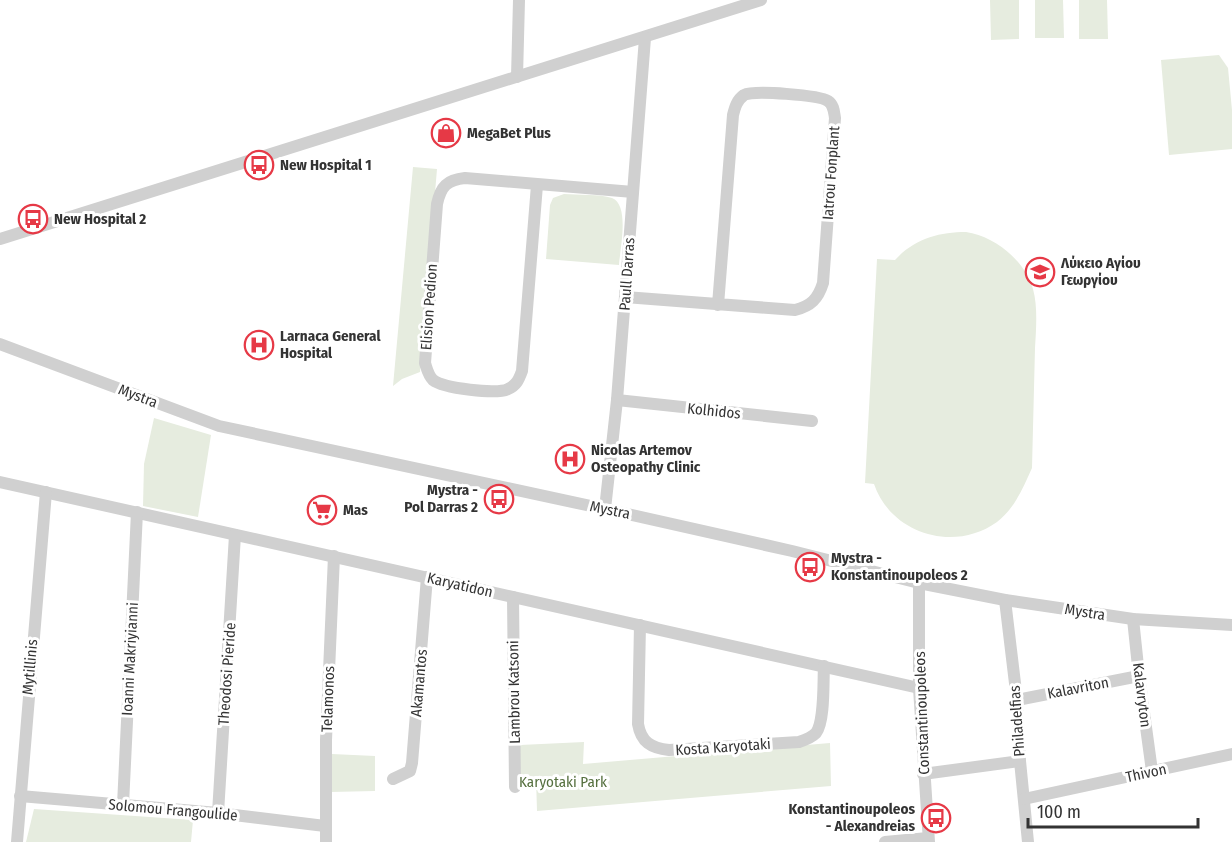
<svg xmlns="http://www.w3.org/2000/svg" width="1232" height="842" viewBox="0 0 1232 842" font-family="'Fira Sans Condensed',sans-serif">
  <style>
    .green { fill: #e6ecdf }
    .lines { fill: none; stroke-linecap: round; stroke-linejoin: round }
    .minor { stroke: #d0d0d0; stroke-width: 12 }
    .labels { text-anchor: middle; stroke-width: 6; stroke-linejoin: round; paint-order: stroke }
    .poi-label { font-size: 15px; font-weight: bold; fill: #333; stroke: #fff; text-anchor: start }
    .street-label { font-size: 15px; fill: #333; stroke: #fff }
    .park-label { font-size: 15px; fill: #56703f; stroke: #fff }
  </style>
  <rect width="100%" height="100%" fill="#fff"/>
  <g class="green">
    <polygon points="990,0 1019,0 1019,39 991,40"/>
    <polygon points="1035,0 1063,0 1064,38 1035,38"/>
    <polygon points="1079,0 1107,0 1108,39 1079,39"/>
    <polygon points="1219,55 1228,68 1232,110 1232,149 1169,155 1161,60"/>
    <polygon points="413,167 437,169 420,372 402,379 393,386"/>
    <path d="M564,194C577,195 600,194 612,198C630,205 620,249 619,265L546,259L550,205L553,198Z"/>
    <path d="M966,232C995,236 1025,261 1033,289C1038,307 1036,330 1035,348C1034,388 1033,428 1032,468C1023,488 1015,508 997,522C954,553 891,534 874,484L865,483L877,259L895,260C914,239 939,232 966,232Z"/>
    <polygon points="154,418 211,435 198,517 143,506 144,464"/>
    <polygon points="584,742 583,764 830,743 831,786 537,811 536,778 520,779 520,745"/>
    <polygon points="332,754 375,756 375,791 331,792"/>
    <polygon points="34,809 193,820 191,842 26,842"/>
  </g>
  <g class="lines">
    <g class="minor">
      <polyline points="517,77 519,0"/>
      <path d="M537,185L522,371C519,379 517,385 508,389C497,395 443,388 433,380C428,375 427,369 425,363L437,204C441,186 447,180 465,178L633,192"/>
      <polyline points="0,239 761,0"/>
      <path d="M625,297L795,310C811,306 818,299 823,283L835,118C834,112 834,105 828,101C819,95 754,90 744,95C737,100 735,107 733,115L718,305"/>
      <polyline points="0,344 219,426 605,509 792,551 919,583 1005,600 1133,619 1232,625"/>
      <polyline points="617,400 812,421"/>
      <polyline points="0,482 919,688"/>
      <polyline points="605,509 617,400 645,38"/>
      <polyline points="919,583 919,688 929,842"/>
      <polyline points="513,597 515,787"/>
      <polyline points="1005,600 1017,700 1020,761 1028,842"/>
      <polyline points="1133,619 1139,676 1152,771"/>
      <path d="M640,625L638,724C641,742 651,748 669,750L799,742C805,740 811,738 816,733C825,721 823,682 824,666"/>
      <polyline points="1017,700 1139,676"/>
      <polyline points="923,774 1020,761"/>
      <polyline points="393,779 410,771 412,763 427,577"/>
      <polyline points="20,796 218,813 325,826"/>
      <polyline points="1024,799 1232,754"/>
      <polyline points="123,805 137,512"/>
      <polyline points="218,813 235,535"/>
      <polyline points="17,842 46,492"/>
      <polyline points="326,842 326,740 334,556"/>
      <polyline points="885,842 928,838"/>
    </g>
  </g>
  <defs>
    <g id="shop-ring" transform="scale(1.5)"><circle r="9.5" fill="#fff" stroke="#e63946" stroke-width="1.5"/><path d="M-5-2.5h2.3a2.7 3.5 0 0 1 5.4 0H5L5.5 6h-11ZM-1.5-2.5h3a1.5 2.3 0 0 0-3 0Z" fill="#e63946"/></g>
    <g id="bus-ring" transform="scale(1.5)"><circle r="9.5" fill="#fff" stroke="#e63946" stroke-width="1.5"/><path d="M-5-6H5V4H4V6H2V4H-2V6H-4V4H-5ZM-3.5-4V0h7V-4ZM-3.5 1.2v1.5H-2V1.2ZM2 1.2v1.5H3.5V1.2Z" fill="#e63946"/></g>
    <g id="school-ring" transform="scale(1.5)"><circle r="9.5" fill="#fff" stroke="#e63946" stroke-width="1.5"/><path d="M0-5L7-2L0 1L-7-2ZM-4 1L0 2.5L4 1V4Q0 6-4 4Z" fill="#e63946"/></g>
    <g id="hospital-ring" transform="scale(1.5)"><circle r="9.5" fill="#fff" stroke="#e63946" stroke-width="1.5"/><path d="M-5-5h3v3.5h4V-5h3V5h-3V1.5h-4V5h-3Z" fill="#e63946"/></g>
    <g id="supermarket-ring" transform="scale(1.5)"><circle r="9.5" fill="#fff" stroke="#e63946" stroke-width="1.5"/><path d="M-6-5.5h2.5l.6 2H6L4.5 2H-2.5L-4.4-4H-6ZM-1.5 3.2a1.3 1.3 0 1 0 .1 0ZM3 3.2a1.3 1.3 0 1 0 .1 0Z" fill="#e63946"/></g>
  </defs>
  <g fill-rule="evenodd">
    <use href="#shop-ring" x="446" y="133"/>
    <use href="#bus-ring" x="259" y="165"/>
    <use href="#bus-ring" x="33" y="219"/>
    <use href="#school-ring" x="1040" y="272"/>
    <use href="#hospital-ring" x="259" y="345"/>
    <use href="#hospital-ring" x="570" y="459"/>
    <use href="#bus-ring" x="499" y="499"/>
    <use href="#supermarket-ring" x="322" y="510"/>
    <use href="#bus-ring" x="810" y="567"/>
    <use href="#bus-ring" x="936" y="818"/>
  </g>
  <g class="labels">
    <g class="poi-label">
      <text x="467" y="138">MegaBet Plus</text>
      <text x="280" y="170">New Hospital 1</text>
      <text x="54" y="224">New Hospital 2</text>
      <text x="1061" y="268">Λύκειο Αγίου<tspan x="1061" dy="17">Γεωργίου</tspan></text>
      <text x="280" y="341">Larnaca General<tspan x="280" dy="17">Hospital</tspan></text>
      <text x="591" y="455">Nicolas Artemov<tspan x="591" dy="17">Osteopathy Clinic</tspan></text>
      <text x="478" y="495" text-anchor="end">Mystra -<tspan x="478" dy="17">Pol Darras 2</tspan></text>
      <text x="343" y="515">Mas</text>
      <text x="831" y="563">Mystra -<tspan x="831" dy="17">Konstantinoupoleos 2</tspan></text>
      <text x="915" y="814" text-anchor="end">Konstantinoupoleos<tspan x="915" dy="17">- Alexandreias</tspan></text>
    </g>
    <g class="street-label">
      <text transform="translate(831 173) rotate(-86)" y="5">Iatrou Fonplant</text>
      <text transform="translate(627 274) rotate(-86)" y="5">Paull Darras</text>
      <text transform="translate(429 307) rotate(-86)" y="5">Elision Pedion</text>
      <text transform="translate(138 396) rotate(21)" y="5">Mystra</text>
      <text transform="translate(714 411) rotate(6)" y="5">Kolhidos</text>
      <text transform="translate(610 510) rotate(12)" y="5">Mystra</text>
      <text transform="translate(460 585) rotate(13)" y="5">Karyatidon</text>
      <text transform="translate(1085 612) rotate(9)" y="5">Mystra</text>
      <text transform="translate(130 659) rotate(-87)" y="5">Ioanni Makriyianni</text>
      <text transform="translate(30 667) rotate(-85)" y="5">Mytillinis</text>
      <text transform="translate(227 674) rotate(-86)" y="5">Theodosi Pieride</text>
      <text transform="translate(419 683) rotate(-85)" y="5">Akamantos</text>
      <text transform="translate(1078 688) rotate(-11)" y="5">Kalavriton</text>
      <text transform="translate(514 692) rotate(-91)" y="5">Lambrou Katsoni</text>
      <text transform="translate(1142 695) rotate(83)" y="5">Kalavryton</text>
      <text transform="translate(328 699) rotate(-88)" y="5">Telamonos</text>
      <text transform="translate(922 713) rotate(-92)" y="5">Constantinoupoleos</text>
      <text transform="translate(1017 721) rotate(-94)" y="5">Philadelfias</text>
      <text transform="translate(723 747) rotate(-4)" y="5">Kosta Karyotaki</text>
      <text transform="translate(1146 773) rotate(-12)" y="5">Thivon</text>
      <text transform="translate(173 810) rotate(5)" y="5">Solomou Frangoulide</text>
    </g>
    <g class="park-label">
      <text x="563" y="787">Karyotaki Park</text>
    </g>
  </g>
  <path d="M1028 818v9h170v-9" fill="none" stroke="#333333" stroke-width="3"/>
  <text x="1037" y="818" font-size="18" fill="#333333" stroke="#ffffff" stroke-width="4.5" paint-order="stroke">100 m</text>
</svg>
